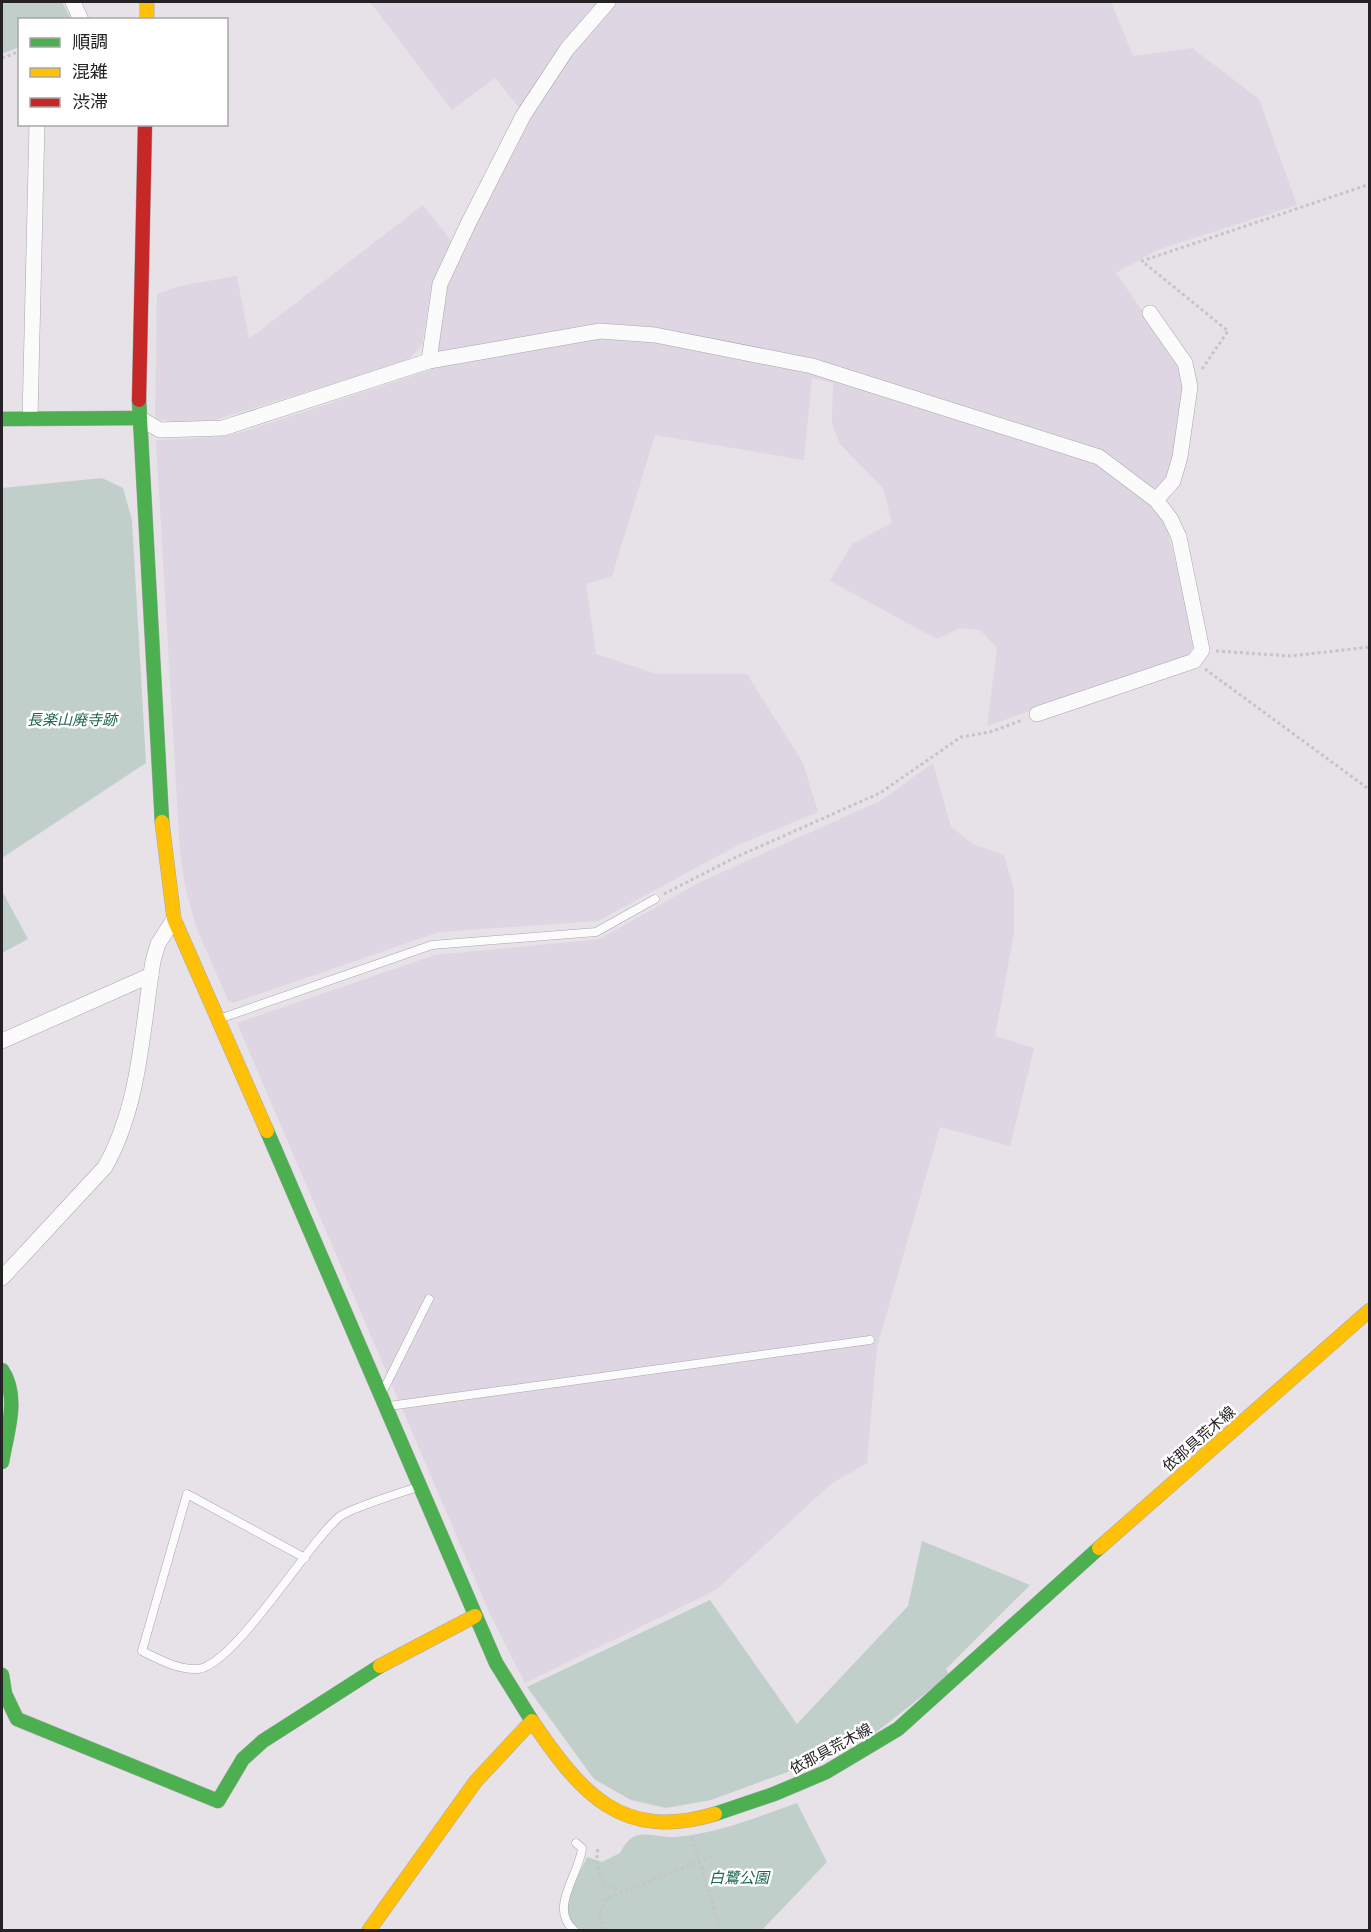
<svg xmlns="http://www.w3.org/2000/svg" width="1371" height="1932" viewBox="0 0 1371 1932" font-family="'PT Serif','Noto Sans JP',serif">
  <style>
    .built { fill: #ded6e2 }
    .green { fill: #c1cfca }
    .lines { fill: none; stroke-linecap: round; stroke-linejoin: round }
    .lane-casing { stroke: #a9a6aa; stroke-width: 9 }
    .street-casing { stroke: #a9a6aa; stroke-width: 16 }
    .fast-casing { stroke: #a9a6aa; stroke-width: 15 }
    .slow-casing { stroke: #a9a6aa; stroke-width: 15 }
    .jam-casing { stroke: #a9a6aa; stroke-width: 15 }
    .path { stroke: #c6c4c7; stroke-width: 3; stroke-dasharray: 3 3; stroke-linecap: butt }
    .lane { stroke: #fbfbfc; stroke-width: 8 }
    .street { stroke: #fbfbfc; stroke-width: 15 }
    .fast { stroke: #4caf50; stroke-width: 14 }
    .slow { stroke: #ffc107; stroke-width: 14 }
    .jam { stroke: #c62828; stroke-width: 14 }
    .labels { text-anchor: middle; stroke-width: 5; stroke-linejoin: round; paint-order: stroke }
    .park-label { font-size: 15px; font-style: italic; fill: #1d674b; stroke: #fff }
    .street-label { font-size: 15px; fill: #252226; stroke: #fff }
  </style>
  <rect width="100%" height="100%" fill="#e6e2e8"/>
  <g class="built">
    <polygon points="370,2 598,2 558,49 520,109 495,78 452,110"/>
    <polygon points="618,2 1111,2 1133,56 1192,48 1259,99 1297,205 1157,250 1116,273 1180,366 1184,393 1178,439 1159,514 1168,532 1195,644 1187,656 987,726 997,648 980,630 960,628 937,639 830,581 852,544 892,523 883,488 840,444 832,424 833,383 812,378 804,460 655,435 612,576 586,584 596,654 657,674 747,674 803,763 818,812 738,845 598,921 439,932 233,1003 228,1000 196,927 185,885 180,853 156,440 214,437 243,432 430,370 446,287 478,218 532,114 568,57"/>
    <polygon points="423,205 452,242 431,288 422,345 407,361 214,420 180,423 157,419 155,413 157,294 179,286 237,276 249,339"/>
    <polygon points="933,763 951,827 973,844 1004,855 1014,890 1014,933 995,1036 1034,1048 1010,1146 940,1127 877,1347 867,1463 831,1484 716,1590 525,1683 490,1614 237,1023 435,955 600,939 700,882 882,800"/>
  </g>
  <g class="green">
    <polygon points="2,2 62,2 71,19 20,20 19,47 2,54"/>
    <polygon points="102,478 123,488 132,520 146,763 2,858 2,488"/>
    <polygon points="2,891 28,939 2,953"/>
    <polygon points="922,1541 1030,1585 946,1669 949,1675 870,1737 812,1763 711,1800 666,1808 631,1800 594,1779 527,1687 710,1600 797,1724 908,1606"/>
    <path d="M797,1803L827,1862L762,1930H579C554,1910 577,1880 587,1857L602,1862L620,1853C624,1845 630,1836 639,1835C651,1833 664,1838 676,1837C718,1833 758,1817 797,1803Z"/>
  </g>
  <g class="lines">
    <g class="lane-casing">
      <g id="lane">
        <polyline points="219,1019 432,945 596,932 655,899"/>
        <polyline points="384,1389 429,1299"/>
        <polyline points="389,1406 870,1340"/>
        <path d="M305,1558L187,1494L142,1651C158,1659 178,1670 198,1669C234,1666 307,1544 339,1517C350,1508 404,1492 420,1486"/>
        <path d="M574,1930C548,1908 580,1874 582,1848L576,1843"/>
      </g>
    </g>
    <g class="street-casing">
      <g id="street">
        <polyline points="73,2 81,20"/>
        <polyline points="1150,313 1185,363 1190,387 1180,457 1173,481 1156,500"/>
        <polyline points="429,361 440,284 468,224 523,116 567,49 608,2"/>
        <polyline points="30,418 37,124"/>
        <polyline points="139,418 160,430 223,428 429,361 600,331 655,335 812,366 1099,457 1156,500 1170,518 1179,537 1202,650 1194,661 1037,714"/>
        <polyline points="2,1041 151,975"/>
        <path d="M2,1278L105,1167C140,1105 142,1030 153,961L158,944L174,919"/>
      </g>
    </g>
    <g class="fast-casing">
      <g id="fast">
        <polyline points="139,400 162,822"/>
        <polyline points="2,419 139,418"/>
        <polyline points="267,1131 496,1663 532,1721"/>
        <path d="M2,1370C20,1397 7,1432 2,1462"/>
        <polyline points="2,1675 5,1694 17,1719 218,1801 243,1759 263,1741 380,1666"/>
        <polyline points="715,1814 774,1794 826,1772 898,1729 1099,1548"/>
      </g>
    </g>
    <g class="slow-casing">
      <g id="slow">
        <polyline points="147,2 147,20"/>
        <polyline points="162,822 174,919 267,1131"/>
        <polyline points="1099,1548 1370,1310"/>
        <polyline points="380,1666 475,1616"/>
        <path d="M369,1930L476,1781L532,1721C581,1793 621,1842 715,1814"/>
      </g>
    </g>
    <g class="jam-casing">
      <polyline id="jam" points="139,400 145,124"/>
    </g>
    <g class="path">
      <polyline points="2,58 20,51"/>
      <polyline points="1202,369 1228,331 1142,261 1370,184"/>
      <polyline points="1216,651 1290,656 1370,647"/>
      <polyline points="1205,669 1370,790"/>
      <polyline points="664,894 734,858 880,793 961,737 990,732 1023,720"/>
      <polyline points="692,1838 721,1930"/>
      <path d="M598,1849C595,1865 598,1875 607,1888L620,1889"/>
      <polyline points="603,1930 599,1914 607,1898 715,1855"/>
    </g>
    <use href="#lane" class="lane"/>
    <use href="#street" class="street"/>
    <use href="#fast" class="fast"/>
    <use href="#slow" class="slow"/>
    <use href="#jam" class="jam"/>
  </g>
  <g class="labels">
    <g class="park-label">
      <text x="72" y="725">長楽山廃寺跡</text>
      <text x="739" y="1883">白鷺公園</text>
    </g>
    <g class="street-label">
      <text transform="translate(1199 1439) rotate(-41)" y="5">依那具荒木線</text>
      <text transform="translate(831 1749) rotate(-28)" y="5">依那具荒木線</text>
    </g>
  </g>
  <rect width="1371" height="1932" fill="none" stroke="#252226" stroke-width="6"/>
  <rect x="18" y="18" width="210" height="108" fill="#ffffff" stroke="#a8a7a8" stroke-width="1.5"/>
  <rect x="30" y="38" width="30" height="9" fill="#4caf50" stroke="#a8a7a8" stroke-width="1.5"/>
  <text x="72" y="48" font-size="18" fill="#252226">順調</text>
  <rect x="30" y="68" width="30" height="9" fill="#ffc107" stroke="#a8a7a8" stroke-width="1.5"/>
  <text x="72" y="78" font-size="18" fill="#252226">混雑</text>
  <rect x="30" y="98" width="30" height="9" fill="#c62828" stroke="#a8a7a8" stroke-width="1.5"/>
  <text x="72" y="108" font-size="18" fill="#252226">渋滞</text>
</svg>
